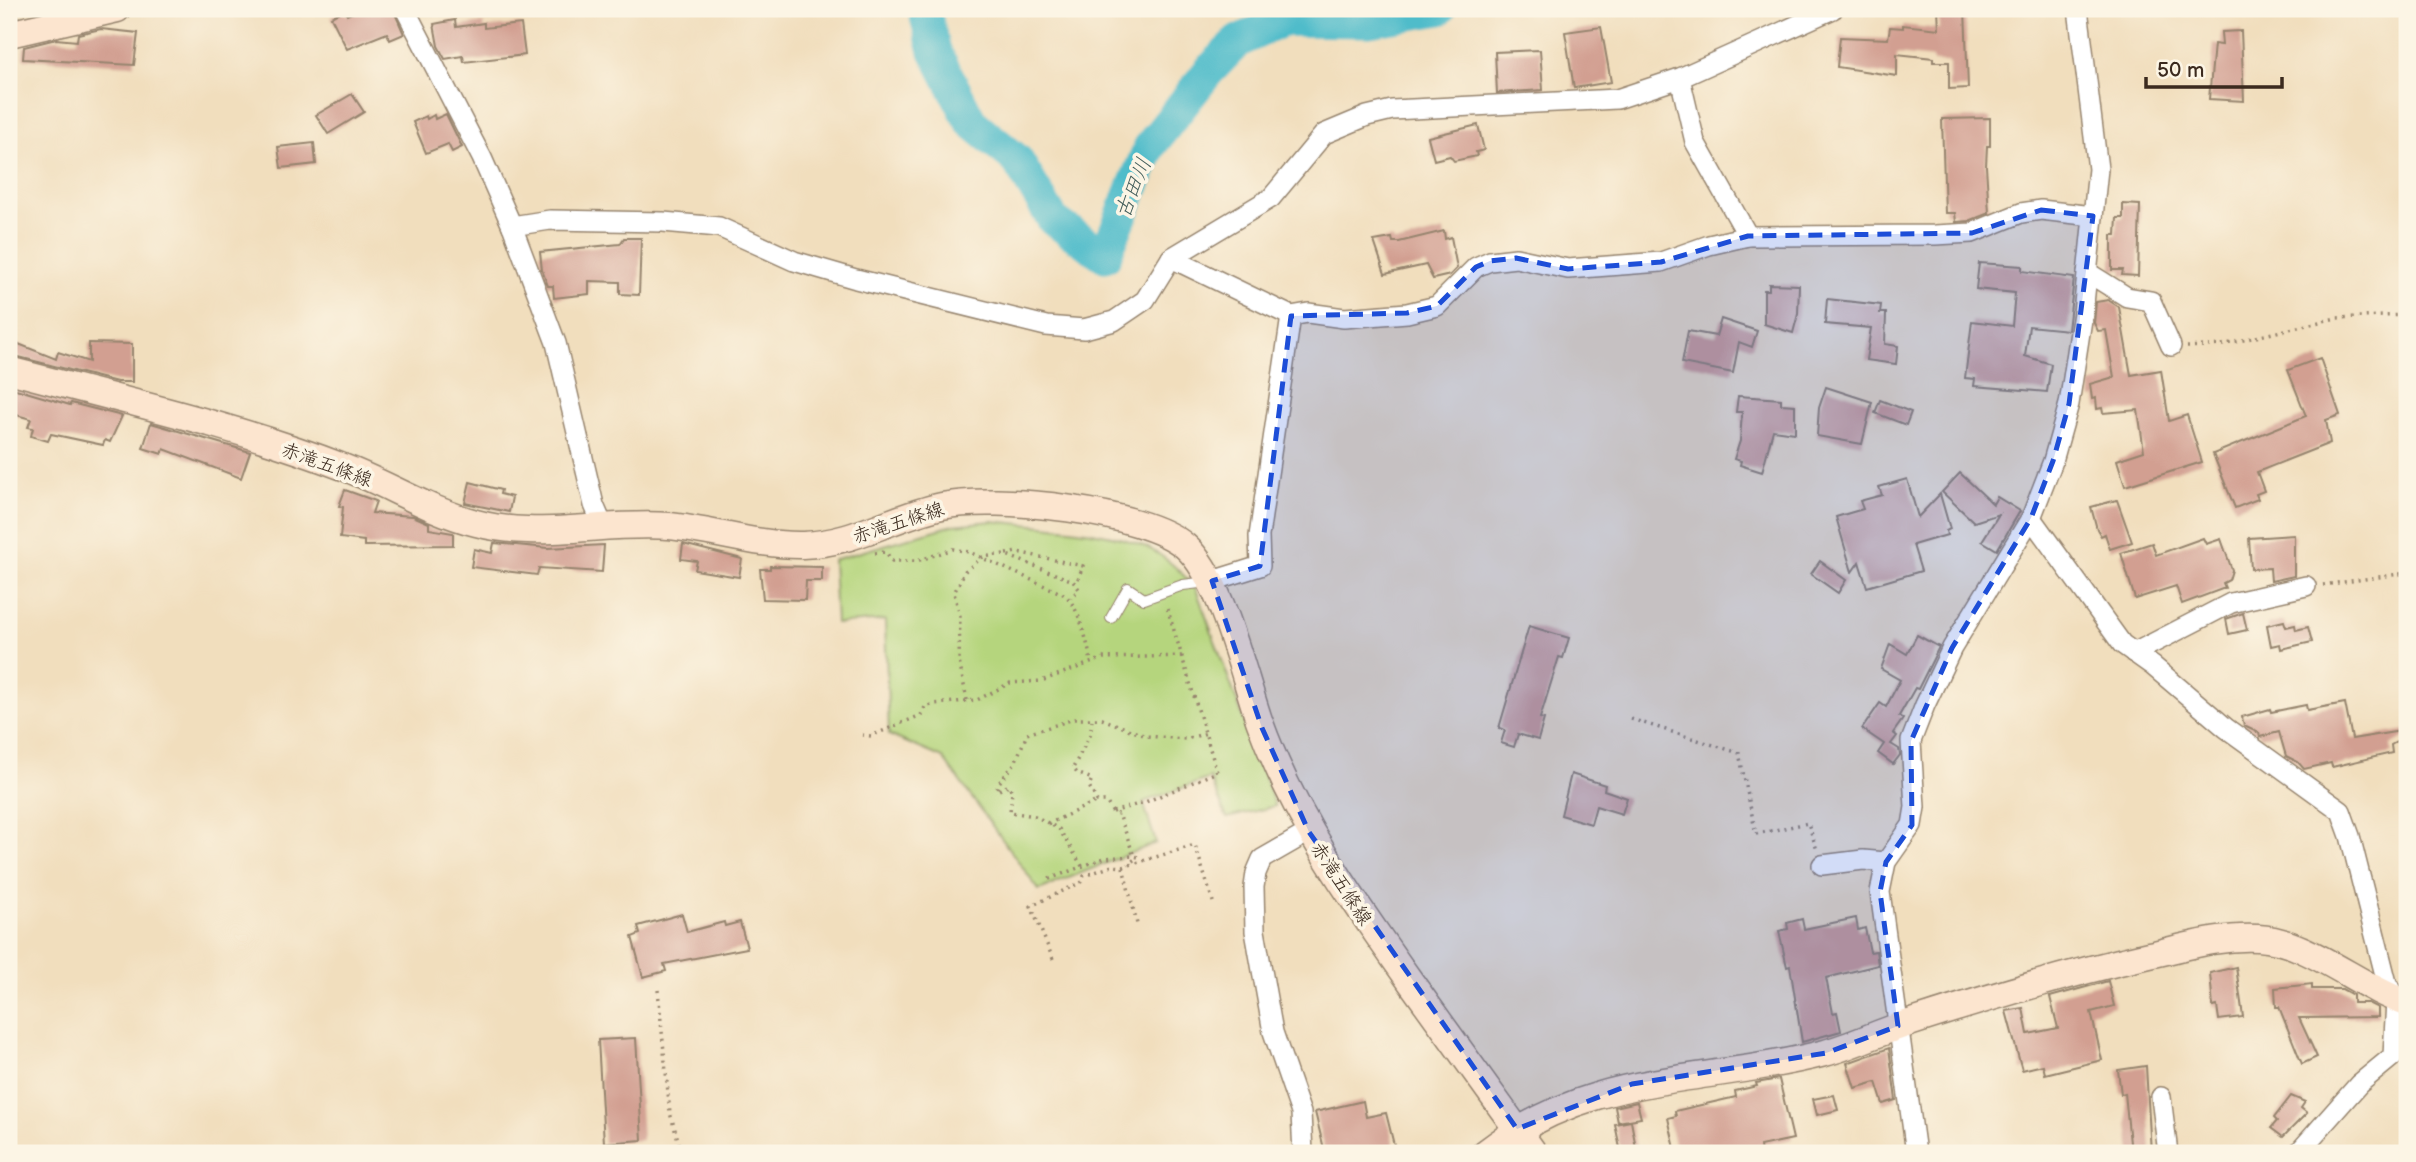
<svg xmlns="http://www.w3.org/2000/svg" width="2416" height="1162" viewBox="0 0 2416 1162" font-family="'Balsamiq Sans','Klee One',sans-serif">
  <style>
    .green { fill: #b5d57d; stroke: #78804e; stroke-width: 2 }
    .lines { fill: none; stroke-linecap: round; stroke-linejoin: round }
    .river { stroke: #4fbcca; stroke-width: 33 }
    .building { fill: #d29f91 }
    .lane-casing { stroke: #96846e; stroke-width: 12 }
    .street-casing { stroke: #96846e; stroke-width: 22 }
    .secondary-casing { stroke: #96846e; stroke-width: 29 }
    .path { stroke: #96846e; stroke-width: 3.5; stroke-dasharray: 2 5; stroke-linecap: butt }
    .lane { stroke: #fff; stroke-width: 10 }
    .street { stroke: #fff; stroke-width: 19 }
    .secondary { stroke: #fce5cf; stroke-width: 26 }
    .marked { fill: #1d4ed8; fill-opacity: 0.2; stroke: #1d4ed8; stroke-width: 5; stroke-dasharray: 14 9; stroke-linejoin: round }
    .labels { text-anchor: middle; stroke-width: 7; stroke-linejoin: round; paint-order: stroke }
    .street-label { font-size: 19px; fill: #3b2a1e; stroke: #fcf5e5 }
    .water-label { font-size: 21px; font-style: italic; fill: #425d5a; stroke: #fcf5e5 }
  </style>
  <rect width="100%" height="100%" fill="#fcf5e5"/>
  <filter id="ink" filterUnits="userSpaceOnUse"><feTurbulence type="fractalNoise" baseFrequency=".0143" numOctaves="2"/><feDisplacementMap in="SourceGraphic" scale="14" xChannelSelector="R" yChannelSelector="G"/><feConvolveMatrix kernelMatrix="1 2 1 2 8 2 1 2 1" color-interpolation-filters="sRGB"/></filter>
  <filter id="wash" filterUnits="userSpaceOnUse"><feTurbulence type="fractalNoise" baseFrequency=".00686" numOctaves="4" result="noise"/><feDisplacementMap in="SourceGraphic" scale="28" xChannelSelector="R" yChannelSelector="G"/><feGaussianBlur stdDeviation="1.57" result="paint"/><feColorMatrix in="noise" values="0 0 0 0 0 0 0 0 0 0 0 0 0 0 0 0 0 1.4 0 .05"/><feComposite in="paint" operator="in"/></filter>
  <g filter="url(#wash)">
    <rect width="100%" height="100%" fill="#f1debd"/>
    <path class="green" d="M993,521C1042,527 1109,528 1152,550C1170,560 1183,574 1196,589L1275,806L1227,818L1210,778L1143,802L1156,843L1039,890L943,758L889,735L885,620L836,624L833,560L953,525Z"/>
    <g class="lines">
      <polyline class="river" points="924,9 935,51 971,122 1017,160 1053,220 1105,256 1150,146 1208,72 1237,42 1283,20 1369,21 1440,9"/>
    </g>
    <g id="blocks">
      <g class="building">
        <polygon points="360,9 393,9 404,34 390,40 387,33 347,49 331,17 344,10 347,15"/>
        <polygon points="1938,9 1965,9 1968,88 1949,89 1949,62 1933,62 1933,58 1897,54 1897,76 1837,67 1840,37 1888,39 1890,27 1903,28 1903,25 1939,29"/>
        <polygon points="455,20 456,27 484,23 484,28 521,24 525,55 464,62 463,56 445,59 438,46 434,24"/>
        <polygon points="1601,27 1611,82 1574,88 1565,32"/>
        <polygon points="101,29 138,33 134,65 23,59 24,47 56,39 77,41 78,34"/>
        <polygon points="2241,31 2244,101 2209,99 2214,44 2222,45 2221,32"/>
        <polygon points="1540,50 1543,90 1497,93 1495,52"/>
        <polygon points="352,94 364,112 328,134 316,115"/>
        <polygon points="446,114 462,147 452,152 448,144 426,153 413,122 426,116 427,119 434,115 435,119"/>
        <polygon points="1990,118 1990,146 1987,146 1986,166 1989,213 1969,221 1956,222 1955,213 1945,213 1942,119"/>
        <polygon points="1478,125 1484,150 1476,152 1477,156 1454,161 1450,156 1434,160 1428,137"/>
        <polygon points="314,143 316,164 281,168 278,147"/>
        <polygon points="2123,204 2140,205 2138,276 2122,275 2123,270 2112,270 2112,235 2116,235 2117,218 2123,218"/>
        <polygon points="1444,231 1445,239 1451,237 1457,268 1450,275 1433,279 1426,265 1385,274 1374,241 1392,238 1393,242 1399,242"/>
        <polygon points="624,238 641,238 639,295 620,294 620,282 589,281 589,294 554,298 553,286 548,286 542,270 540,252 620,244"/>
        <polygon points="1979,263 2022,266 2022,271 2074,278 2068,330 2029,326 2025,356 2051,364 2047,392 1974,386 1975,379 1965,378 1972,321 2012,326 2015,293 1976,289"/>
        <polygon points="1769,284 1799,285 1798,314 1793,333 1764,324 1764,290 1769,290"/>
        <polygon points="1827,299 1881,305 1880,313 1886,313 1885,344 1898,346 1896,364 1866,360 1871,328 1825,324"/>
        <polygon points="2108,300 2119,307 2131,375 2161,370 2169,421 2187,415 2202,462 2125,486 2117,460 2144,451 2138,410 2103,413 2102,408 2097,409 2096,398 2092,399 2090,384 2114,377 2106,330 2098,331 2094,323 2096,302"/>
        <polygon points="1721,319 1757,331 1752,347 1739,342 1733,373 1682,363 1688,331 1716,336"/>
        <polygon points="16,343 56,359 58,352 89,362 89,343 132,344 132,382 117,382 11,355"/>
        <polygon points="2320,358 2340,415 2326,420 2330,443 2257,472 2264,491 2256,494 2258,499 2235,508 2213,454 2306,416 2288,370"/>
        <polygon points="9,387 70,405 71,403 122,416 110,442 105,440 103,445 51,434 48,441 31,436 33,428 28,427 31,419 9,413"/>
        <polygon points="1826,387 1872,402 1862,444 1817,436 1819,408"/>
        <polygon points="1738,396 1781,399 1781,404 1795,405 1795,433 1773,430 1762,472 1740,465 1741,461 1734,459 1740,441 1742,412 1736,412"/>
        <polygon points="1880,400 1911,412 1906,425 1875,413"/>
        <polygon points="151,423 250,452 241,478 164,449 162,454 143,448"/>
        <polygon points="1960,473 1993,504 1997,497 2020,511 1997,550 1982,541 1999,514 1974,522 1942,492"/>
        <polygon points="1907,479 1918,517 1940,494 1950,529 1946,531 1947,535 1913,545 1921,571 1867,587 1859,562 1852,572 1836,517 1863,509 1860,501 1882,495 1879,487"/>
        <polygon points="470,482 501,490 500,494 512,497 509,512 465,503"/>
        <polygon points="345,490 376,501 372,513 413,516 429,523 429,529 453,533 453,545 364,546 364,541 340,538 343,507 339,506"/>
        <polygon points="2117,500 2132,542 2110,549 2105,534 2101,536 2097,529 2091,507"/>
        <polygon points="2294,535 2294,576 2271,581 2270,568 2251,569 2249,538"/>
        <polygon points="2203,538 2206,544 2221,539 2232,570 2229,580 2223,583 2225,588 2182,604 2176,586 2135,599 2121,553 2152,543 2156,555"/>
        <polygon points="494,543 548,548 604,545 602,572 539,568 537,575 471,567 474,549 492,553"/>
        <polygon points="683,544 742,559 739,577 695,570 697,561 681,559"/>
        <polygon points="1820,561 1846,580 1838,593 1811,574"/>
        <polygon points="770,566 822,567 822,581 806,581 805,600 763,599 760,569 770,569"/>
        <polygon points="2243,613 2247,630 2229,634 2226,619"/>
        <polygon points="2284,621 2286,627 2295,625 2296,630 2308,627 2312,642 2281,649 2280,644 2271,646 2267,625"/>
        <polygon points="1529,626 1569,638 1563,658 1559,657 1540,718 1544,719 1538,740 1518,734 1514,747 1501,743 1505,730 1499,728"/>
        <polygon points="1917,635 1939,647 1918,689 1915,688 1899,716 1903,719 1893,733 1897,736 1891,744 1899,749 1900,755 1893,764 1878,753 1884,744 1862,729 1880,703 1886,707 1900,680 1881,669 1890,644 1907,654"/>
        <polygon points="2345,703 2352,739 2407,730 2407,736 2391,745 2392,753 2332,767 2331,763 2304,769 2298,762 2286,756 2279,732 2260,737 2259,733 2244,726 2242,717 2270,709 2271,712 2306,705 2307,710"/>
        <polygon points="1571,774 1605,785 1604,790 1627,798 1622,814 1596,806 1591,824 1561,815"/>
        <polygon points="682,914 687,932 724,922 725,926 740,922 747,948 664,964 666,971 643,977 632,937 640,934 638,926"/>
        <polygon points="1856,918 1858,930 1865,928 1870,952 1876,951 1878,965 1826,978 1833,1013 1837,1012 1841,1031 1802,1042 1790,966 1787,967 1779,931 1788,929 1787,923 1802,919 1804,929"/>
        <polygon points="2236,967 2243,1017 2219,1020 2217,1006 2213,1007 2210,973"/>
        <polygon points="2108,981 2114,1006 2091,1012 2102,1060 2045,1074 2043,1065 2022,1070 2006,1011 2023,1008 2028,1034 2058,1028 2050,997"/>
        <polygon points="2312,984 2312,989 2342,989 2353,995 2353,1003 2368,1003 2378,1008 2378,1017 2299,1018 2317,1057 2302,1064 2279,1007 2276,1007 2275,988"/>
        <polygon points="636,1038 642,1140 604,1143 598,1040"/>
        <polygon points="1889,1048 1896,1100 1883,1104 1876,1082 1855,1088 1847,1063"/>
        <polygon points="2146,1066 2151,1153 2131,1153 2125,1093 2121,1094 2118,1070"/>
        <polygon points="1779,1079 1793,1139 1760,1146 1761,1153 1676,1153 1668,1118 1676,1116 1675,1111 1736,1097 1735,1091 1757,1086 1756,1083"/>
        <polygon points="1834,1095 1838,1110 1817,1115 1813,1099"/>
        <polygon points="2291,1096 2305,1102 2301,1108 2307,1113 2283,1137 2271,1128 2277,1121 2274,1118"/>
        <polygon points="1363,1101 1366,1117 1386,1113 1396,1153 1325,1153 1315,1112"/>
        <polygon points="1637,1102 1641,1118 1618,1122 1615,1107"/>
        <polygon points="1631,1121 1637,1153 1621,1153 1615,1124"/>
      </g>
    </g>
  </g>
  <g filter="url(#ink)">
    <use href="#blocks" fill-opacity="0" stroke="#96846e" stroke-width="2"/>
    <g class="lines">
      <g class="lane-casing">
        <polyline id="lane" points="1111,618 1128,588 1144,599 1183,585 1208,582"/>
      </g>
      <g class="street-casing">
        <g id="street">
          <polyline points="405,9 482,158 512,226 556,343 594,505 603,526"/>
          <polyline points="1680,78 1695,142 1748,236"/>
          <polyline points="512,226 550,220 663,222 719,227 794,261 856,279 1046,326 1084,329 1114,321 1145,300 1171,258 1271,198 1324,134 1367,116 1392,110 1617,99 1680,78 1833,9"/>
          <polyline points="1171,258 1291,316 1308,313 1344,318 1407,313 1437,306 1476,267 1490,261 1516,258 1568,269 1661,262 1709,245 1748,236 1935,235 1972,233 2021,213 2041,210 2093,216"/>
          <polyline points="2087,272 2127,297 2151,301 2171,346"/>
          <polyline points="2031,518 2122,644 2153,666 2226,728 2341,811 2350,836 2387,983 2396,1000 2393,1056 2359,1084 2298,1153"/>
          <polyline points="1212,581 1260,566 1259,536 1291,316"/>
          <polyline points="2134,653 2231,603 2306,586"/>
          <polyline points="1822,865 1863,860 1886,862"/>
          <polyline points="2161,1097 2168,1153"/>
          <polyline points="1303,1153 1301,1113 1273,1032 1255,931 1254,887 1256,873 1262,859 1309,832"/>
          <polyline points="1916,1153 1880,892 1886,862 1912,825 1915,807 1911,741 1925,705 1952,648 2031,518 2053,461 2069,404 2083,313 2098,169 2078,9"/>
        </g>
      </g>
      <g class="secondary-casing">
        <g id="secondary">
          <polyline points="9,34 117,9"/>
          <path d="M9,370C120,400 235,425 343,467C388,484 429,511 476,523C539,540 605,521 669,526C713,530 758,546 803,545C853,544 894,516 942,506C996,495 1143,510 1185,546C1222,578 1243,675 1260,723C1295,819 1351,898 1410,981C1451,1038 1493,1096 1534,1153"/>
          <path d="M1485,1153C1594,1069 1701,1085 1825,1053C1851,1046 1875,1034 1900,1026C1982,999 2065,974 2149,955C2186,947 2219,936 2258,938C2308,940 2360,988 2407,1003"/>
        </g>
      </g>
      <g class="path">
        <polyline points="2187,347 2222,345 2336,318 2407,315"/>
        <path d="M875,553L886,552L892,561H917L953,549L969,552L1063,594C1078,602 1088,644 1091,662"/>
        <polyline points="1006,554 1017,552 1083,566 1076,584"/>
        <polyline points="2323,585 2407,573"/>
        <polyline points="967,700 959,661 960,616 954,593 965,571 983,557 1004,554 1073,581 1079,589 1071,598"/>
        <polyline points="1631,719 1739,753 1756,834 1808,823 1817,850"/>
        <polyline points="1092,720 1090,735 1073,768 1077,773 1092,779 1089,786 1097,801 1106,801 1113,813 1119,814 1134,856 1138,857 1128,864"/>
        <polyline points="862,735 871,736 921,715 925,707 934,704 977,700 1010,683 1041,681 1104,658 1184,656"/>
        <polyline points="1113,812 1148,801 1217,772 1166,604"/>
        <polyline points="1048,824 1097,801"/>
        <polyline points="1082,866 1059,829 1035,816 1010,812 1012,792 1009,785 997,791 998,784 1015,763 1027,734 1074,719 1102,719 1146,736 1186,739 1207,733"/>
        <polyline points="1123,867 1138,928"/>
        <polyline points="1049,879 1104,858 1134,856"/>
        <polyline points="1053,959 1031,906 1082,882 1084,876 1112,866 1123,867 1195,845 1214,905"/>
        <polyline points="658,990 670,1113 682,1153"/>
      </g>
      <use href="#lane" class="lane"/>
      <use href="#street" class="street"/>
      <use href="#secondary" class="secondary"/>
    </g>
  </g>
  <path class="marked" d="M2041,210L2093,216L2069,404L2053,461L2031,518L1952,648L1911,741L1912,825L1886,862L1880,892L1898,1026L1826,1053L1632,1084L1517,1129L1309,832L1262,728L1212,581L1260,566L1291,316L1407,313L1437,306L1476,267L1490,261L1516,258L1568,269L1661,262L1748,236L1972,233Z"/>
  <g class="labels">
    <g class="street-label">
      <text transform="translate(327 464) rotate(20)" y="7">赤滝五條線</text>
      <text transform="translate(898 522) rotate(-18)" y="7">赤滝五條線</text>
      <text transform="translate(1342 883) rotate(57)" y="7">赤滝五條線</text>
    </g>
    <g class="water-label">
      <text transform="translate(1133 188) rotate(-68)" y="7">古田川</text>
    </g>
  </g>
  <rect width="2416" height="1162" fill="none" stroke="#fcf5e5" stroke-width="35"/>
  <path d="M2146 77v10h136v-10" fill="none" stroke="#3b2a1e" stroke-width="3.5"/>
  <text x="2157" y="77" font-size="21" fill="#3b2a1e" stroke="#fcf5e5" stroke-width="5" paint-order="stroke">50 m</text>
</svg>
